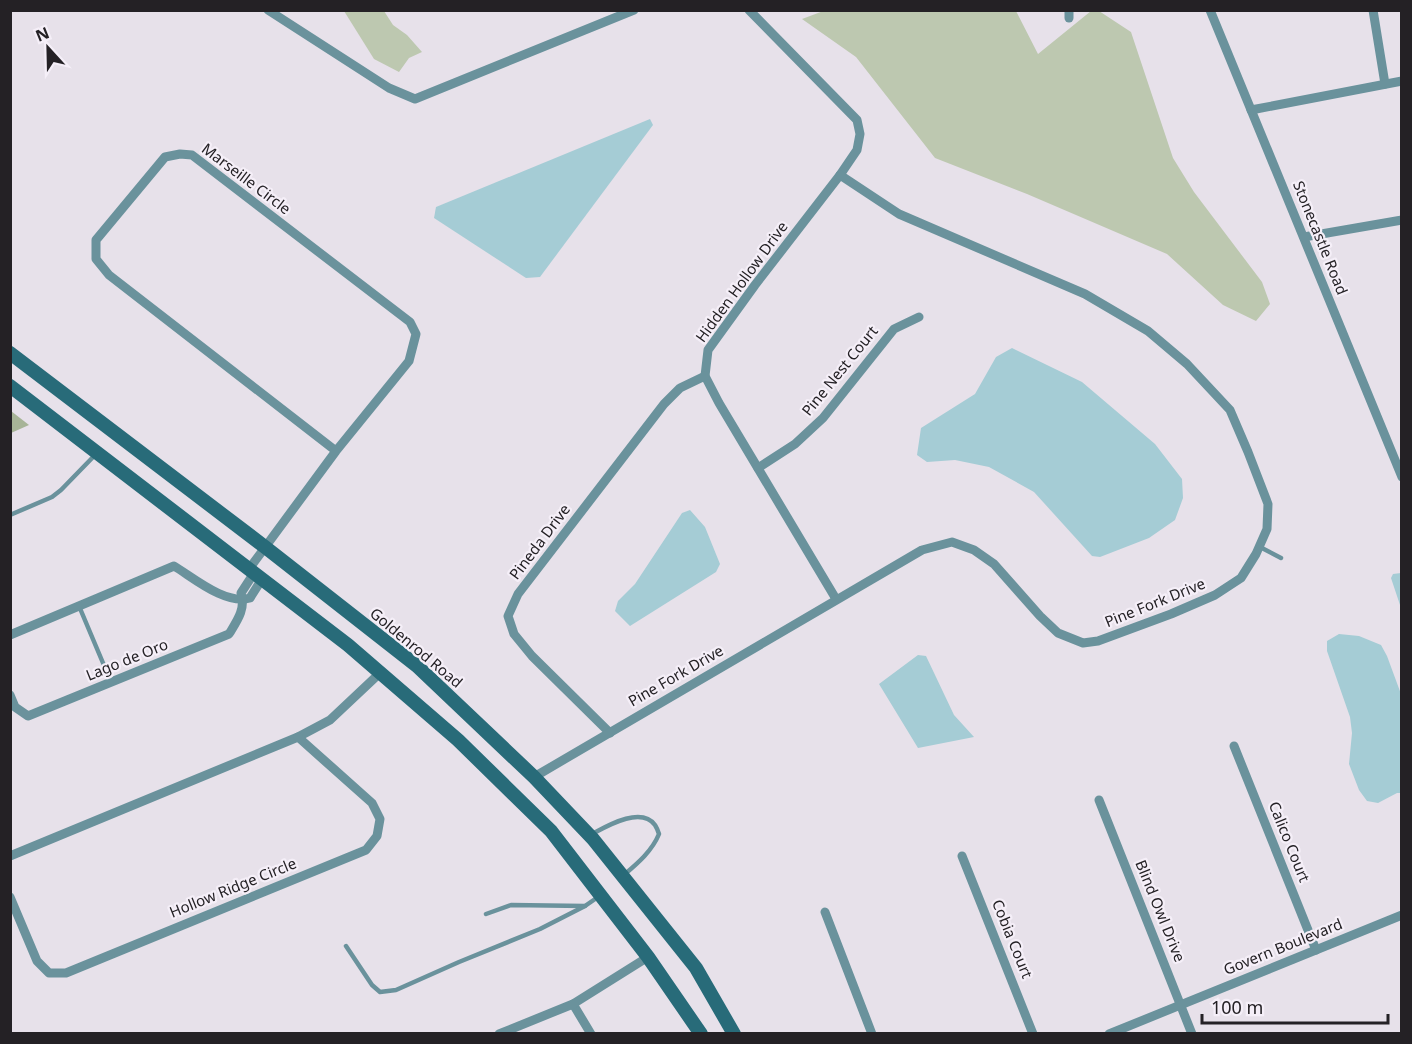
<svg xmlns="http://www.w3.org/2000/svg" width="1412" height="1044" viewBox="0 0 1412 1044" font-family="'Noto Sans',sans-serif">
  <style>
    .green { fill: #bdc8b0 }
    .forest { fill: #a7b497 }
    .water { fill: #a5ccd5 }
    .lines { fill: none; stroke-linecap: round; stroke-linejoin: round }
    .service { stroke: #6a929c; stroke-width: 4.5 }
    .minor { stroke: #6a929c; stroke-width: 9 }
    .secondary { stroke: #286b79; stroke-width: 14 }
    .labels { text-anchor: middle; stroke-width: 4.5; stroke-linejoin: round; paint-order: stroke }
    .street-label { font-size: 15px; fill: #242125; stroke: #f5eff8 }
  </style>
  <rect width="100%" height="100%" fill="#e7e1ea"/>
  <g class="green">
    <polygon points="826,10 1016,11 1038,54 1091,11 1099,11 1131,32 1173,158 1194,192 1262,282 1270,304 1256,321 1223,305 1167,254 1027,194 935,158 856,57 802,19"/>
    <polygon points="344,11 384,11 393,25 407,35 422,52 409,58 399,72 374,59"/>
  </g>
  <polygon class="forest" points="10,411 11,411 29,425 11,433"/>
  <g class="water">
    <polygon points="650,119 653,125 540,277 526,278 434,218 436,207"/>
    <polygon points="1012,348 1082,382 1155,444 1182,479 1183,498 1175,520 1149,538 1100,557 1092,556 1034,492 989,467 955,460 927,462 917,455 921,428 975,394 996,357"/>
    <polygon points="690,510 705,527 720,564 716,572 630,626 615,611 618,601 635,584 682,513"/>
    <polygon points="1401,573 1402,573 1401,608 1391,578 1393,574"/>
    <polygon points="1339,634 1359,636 1381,645 1387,656 1401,694 1401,793 1397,793 1378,803 1367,801 1359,790 1349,764 1352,733 1350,717 1327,651 1327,641"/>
    <polygon points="918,655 926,656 954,715 974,737 918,748 879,684"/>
  </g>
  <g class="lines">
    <g class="service">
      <polyline points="10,515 52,497 61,490 95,455"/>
      <polyline points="1260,547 1281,558"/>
      <polyline points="79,606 111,682"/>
      <path d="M592,834C607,826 641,806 655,825C657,828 658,831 659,834C652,851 638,863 625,874"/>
      <polyline points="486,914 511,905 585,906 598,897"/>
      <polyline points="346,946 372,985 380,992 396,990 459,962 540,929 585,906"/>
    </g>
    <g class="minor">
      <polyline points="268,10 389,88 415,99 634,10"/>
      <polyline points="749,10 857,120 860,134 857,150 840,175 755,285 708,350 705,376 719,403 836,599"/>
      <polyline points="1069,10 1069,18"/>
      <polyline points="1210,10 1402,477"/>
      <polyline points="1373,10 1385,84"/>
      <polyline points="1251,110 1402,81"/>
      <polyline points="1304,237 1402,220"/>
      <polyline points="758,468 795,444 823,418 894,329 919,317"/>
      <polyline points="249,569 336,451 409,361 416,334 410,322 192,155 180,154 165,157 96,240 96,259 109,275 336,451"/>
      <path d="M10,635L174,566C194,578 225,605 250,598L262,579"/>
      <path d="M10,695L15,707L28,716L229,634C237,621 246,609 241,593L254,573"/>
      <polyline points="610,733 532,656 514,634 508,616 518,594 664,404 680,388 705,376"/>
      <polyline points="1234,746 1316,950"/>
      <polyline points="534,777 922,550 952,542 974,550 994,564 1040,616 1058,633 1083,643 1098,641 1171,614 1215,595 1241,578 1256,554 1267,529 1268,504 1248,452 1230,410 1187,364 1148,331 1085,294 899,214 840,175"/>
      <polyline points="1099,800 1192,1034"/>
      <polyline points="10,856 298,737 330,720 381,672"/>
      <polyline points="962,856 1033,1034"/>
      <polyline points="10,897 37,961 49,973 66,973 366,850 377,836 380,819 372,803 298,737"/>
      <polyline points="825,912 872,1034"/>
      <polyline points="573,1004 591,1034"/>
      <polyline points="499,1034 573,1004 648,957"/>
      <polyline points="1109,1034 1402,915"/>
    </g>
    <g class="secondary">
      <polyline points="10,353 265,547 417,666 534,777 593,839 696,968 734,1034"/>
      <polyline points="10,386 348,645 458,740 551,831 648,957 701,1034"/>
    </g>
  </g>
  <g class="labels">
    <g class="street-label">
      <text transform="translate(246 179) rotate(37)" y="5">Marseille Circle</text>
      <text transform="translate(1320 238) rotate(68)" y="5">Stonecastle Road</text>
      <text transform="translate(742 282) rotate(-54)" y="5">Hidden Hollow Drive</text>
      <text transform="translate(840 371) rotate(-51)" y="5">Pine Nest Court</text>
      <text transform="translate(540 542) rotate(-53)" y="5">Pineda Drive</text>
      <text transform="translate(1155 603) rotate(-22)" y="5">Pine Fork Drive</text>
      <text transform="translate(416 648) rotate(40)" y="5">Goldenrod Road</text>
      <text transform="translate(127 660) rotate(-22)" y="5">Lago de Oro</text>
      <text transform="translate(676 676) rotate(-30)" y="5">Pine Fork Drive</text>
      <text transform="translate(1289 842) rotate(68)" y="5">Calico Court</text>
      <text transform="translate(233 888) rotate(-22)" y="5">Hollow Ridge Circle</text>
      <text transform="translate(1160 911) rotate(68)" y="5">Blind Owl Drive</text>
      <text transform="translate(1012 939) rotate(68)" y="5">Cobia Court</text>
      <text transform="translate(1283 947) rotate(-22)" y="5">Govern Boulevard</text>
    </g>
  </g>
  <rect width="1412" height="1044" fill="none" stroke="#242125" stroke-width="24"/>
  <g transform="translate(48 48) rotate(338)" stroke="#f5eff8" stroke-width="4.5" paint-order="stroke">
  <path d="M0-4.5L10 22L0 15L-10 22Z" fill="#242125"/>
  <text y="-9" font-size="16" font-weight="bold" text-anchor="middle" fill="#242125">N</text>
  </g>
  <path d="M1202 1014v9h186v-9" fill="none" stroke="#242125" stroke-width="3"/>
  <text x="1211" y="1014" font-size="18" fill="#242125" stroke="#f5eff8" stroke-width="4.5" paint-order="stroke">100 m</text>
</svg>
